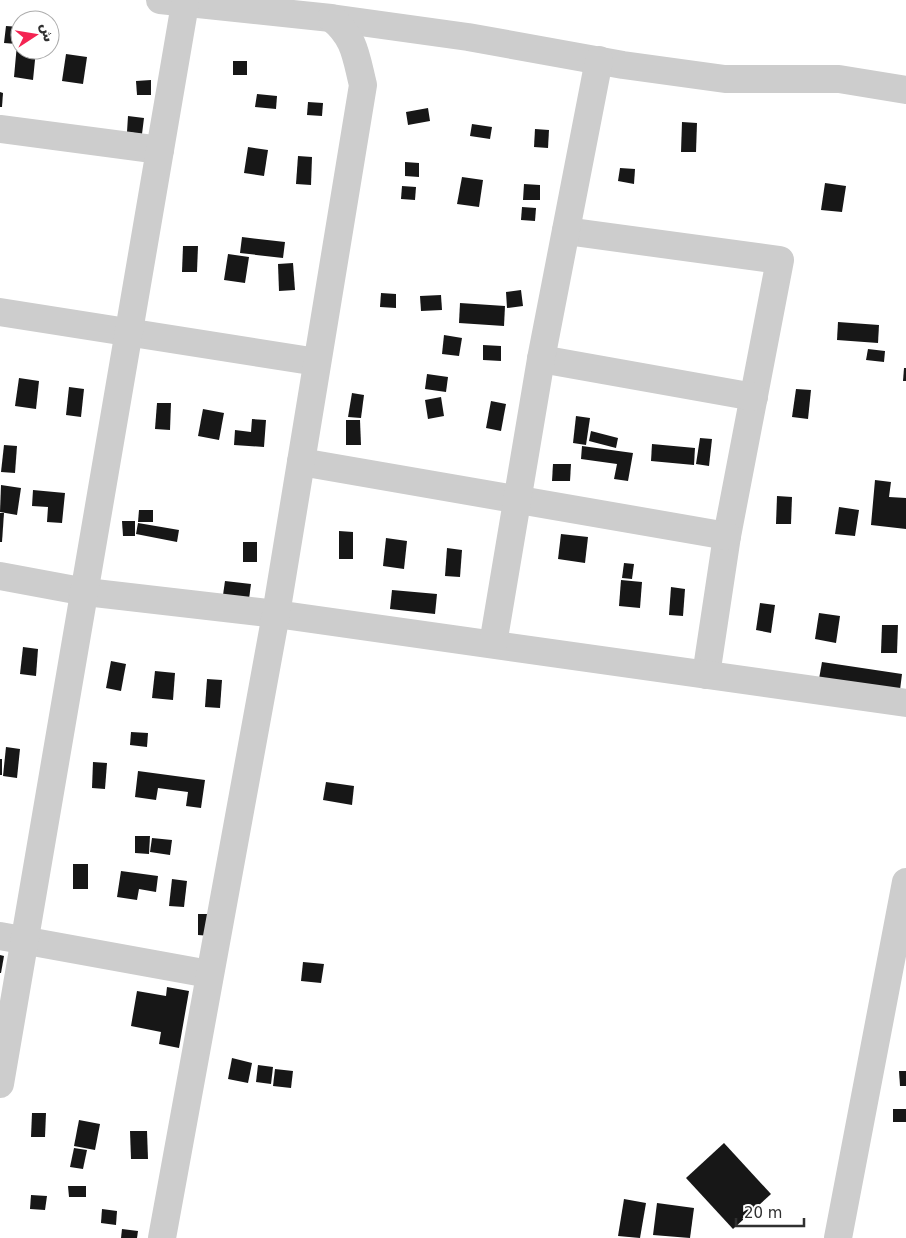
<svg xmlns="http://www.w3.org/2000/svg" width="906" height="1238" viewBox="0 0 906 1238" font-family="'DejaVu Sans','Noto Naskh Arabic',sans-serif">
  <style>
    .building { fill: #171717 }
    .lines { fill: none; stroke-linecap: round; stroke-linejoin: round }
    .minor { stroke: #cdcdcd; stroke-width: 28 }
  </style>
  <rect width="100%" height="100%" fill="#fff"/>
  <g class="building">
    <polygon points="6,26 20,27 20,50 36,50 33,80 14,77 17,44 4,43"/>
    <polygon points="66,54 87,57 83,84 62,81"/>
    <rect x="233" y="61" width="14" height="14"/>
    <polygon points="151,80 151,95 137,95 136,81"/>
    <polygon points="0,92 3,93 2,107 0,107"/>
    <polygon points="257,94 277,96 276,109 255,107"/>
    <polygon points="308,102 323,103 322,116 307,115"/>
    <polygon points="428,108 430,121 408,125 406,112"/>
    <polygon points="128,116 144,118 142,134 127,132"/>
    <polygon points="682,122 697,123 696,152 681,152"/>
    <polygon points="472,124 492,127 490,139 470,136"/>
    <polygon points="535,129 549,130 548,148 534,147"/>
    <polygon points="248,147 268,150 264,176 244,173"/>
    <polygon points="298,156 312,157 311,185 296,184"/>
    <polygon points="405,162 419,163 419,177 405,176"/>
    <polygon points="620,168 635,169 634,184 618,181"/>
    <polygon points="462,177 483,180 479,207 457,204"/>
    <polygon points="825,183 846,186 842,212 821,210"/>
    <polygon points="524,184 540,185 540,200 523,200"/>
    <polygon points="402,186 416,187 415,200 401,199"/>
    <polygon points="522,207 536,208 535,221 521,220"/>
    <polygon points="242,237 285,242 283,258 240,253"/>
    <polygon points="183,246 198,246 197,272 182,272"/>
    <polygon points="228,254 249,257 245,283 224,280"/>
    <polygon points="293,263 295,290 279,291 278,264"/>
    <polygon points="521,290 523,306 507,308 506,292"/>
    <polygon points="381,293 396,294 396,308 380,307"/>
    <polygon points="441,295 442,310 421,311 420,296"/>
    <polygon points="460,303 505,306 504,326 459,323"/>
    <polygon points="838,322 879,325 878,343 837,340"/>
    <polygon points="444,335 462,338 459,356 442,354"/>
    <polygon points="483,345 501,346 501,361 483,360"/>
    <polygon points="868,349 885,351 884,362 866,360"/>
    <polygon points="904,368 906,368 906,381 903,381"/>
    <polygon points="427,374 448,377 446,392 425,389"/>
    <polygon points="19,378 39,381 36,409 15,406"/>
    <polygon points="69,387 84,389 81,417 66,415"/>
    <polygon points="796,389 811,390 808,419 792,417"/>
    <polygon points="352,393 364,395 361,418 348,417"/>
    <polygon points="441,397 444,416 428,419 425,400"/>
    <polygon points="491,401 506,404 501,431 486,428"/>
    <polygon points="157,403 171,403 170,430 155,429"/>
    <polygon points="203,409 224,413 219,440 198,436"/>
    <polygon points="576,416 590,418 586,445 573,443"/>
    <polygon points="252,419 266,420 264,447 234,445 235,430 251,432"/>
    <polygon points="346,420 360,420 361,445 346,445"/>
    <polygon points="591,431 618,438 616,448 589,441"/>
    <polygon points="700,438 712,439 709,466 696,464"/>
    <polygon points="652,444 695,448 694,465 651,461"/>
    <polygon points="4,445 17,446 15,473 1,472"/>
    <polygon points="582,446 633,453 628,481 614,479 617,464 581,459"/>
    <polygon points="553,464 571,464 570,481 552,481"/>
    <polygon points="875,480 891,482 889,497 906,498 906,529 871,525"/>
    <polygon points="1,485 21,488 17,515 0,512"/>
    <polygon points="33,490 65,493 62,523 47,522 48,507 32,506"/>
    <polygon points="777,496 792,497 791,524 776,524"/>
    <polygon points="839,507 859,510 855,536 835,534"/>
    <polygon points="139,510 153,510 153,522 138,522"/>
    <polygon points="0,513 4,513 2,542 0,542"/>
    <polygon points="122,521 135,521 135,536 123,536"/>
    <polygon points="138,523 179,530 177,542 136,534"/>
    <polygon points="339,531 353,532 353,559 339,559"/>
    <polygon points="561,534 588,537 585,563 558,559"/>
    <polygon points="386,538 407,541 404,569 383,566"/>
    <rect x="243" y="542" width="14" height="20"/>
    <polygon points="447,548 462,550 460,577 445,576"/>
    <polygon points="624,563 634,564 632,579 622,578"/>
    <polygon points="621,580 642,582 640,608 619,606"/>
    <polygon points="225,581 251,584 249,599 223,595"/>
    <polygon points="671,587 685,589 683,616 669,615"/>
    <polygon points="392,590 437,594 435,614 390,609"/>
    <polygon points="760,603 775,605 771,633 756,630"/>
    <polygon points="819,613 840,616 836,643 815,639"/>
    <polygon points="882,625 898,625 897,653 881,653"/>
    <polygon points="23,647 38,649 36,676 20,674"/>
    <polygon points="111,661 126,664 121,691 106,688"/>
    <polygon points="822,662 902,674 900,690 819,679"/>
    <polygon points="155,671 175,673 173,700 152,698"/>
    <polygon points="207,679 222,680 220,708 205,707"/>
    <polygon points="131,732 148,733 147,747 130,745"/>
    <polygon points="6,747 20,749 17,778 3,776"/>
    <rect x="0" y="759" width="2" height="16"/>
    <polygon points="93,762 107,763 105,789 92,788"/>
    <polygon points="138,771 205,780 201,808 186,806 188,792 158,788 156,800 135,797"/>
    <polygon points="326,782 354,786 352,805 323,800"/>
    <polygon points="135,836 150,836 149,854 135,853"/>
    <polygon points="152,838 172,840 170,855 150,852"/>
    <rect x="73" y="864" width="15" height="25"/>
    <polygon points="121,871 158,876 156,892 139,889 137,900 117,897"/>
    <polygon points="172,879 187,881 184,907 169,906"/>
    <polygon points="198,914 211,914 211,936 198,935"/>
    <polygon points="0,955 4,956 1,973 0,973"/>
    <polygon points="303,962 324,964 321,983 301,981"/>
    <polygon points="167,987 189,991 179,1048 159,1044 161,1032 131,1026 137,991 166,996"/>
    <polygon points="232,1058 252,1063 248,1083 228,1079"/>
    <polygon points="258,1065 273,1067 271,1084 256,1082"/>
    <polygon points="275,1069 293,1071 291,1088 273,1086"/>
    <polygon points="899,1071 906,1071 906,1086 900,1086"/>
    <rect x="893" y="1109" width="13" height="13"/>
    <polygon points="32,1113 46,1113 45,1137 31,1137"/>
    <polygon points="79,1120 100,1124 95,1150 74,1146"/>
    <polygon points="130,1131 147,1131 148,1159 131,1159"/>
    <polygon points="724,1143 771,1194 733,1229 686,1178"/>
    <polygon points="74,1148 87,1150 83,1169 70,1167"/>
    <polygon points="68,1186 86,1186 86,1197 69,1197"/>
    <polygon points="31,1195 47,1196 45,1210 30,1209"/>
    <polygon points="624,1199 646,1203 640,1238 618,1236"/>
    <polygon points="657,1203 694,1208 690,1238 653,1235"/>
    <polygon points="102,1209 117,1211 116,1225 101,1223"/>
    <polygon points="122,1229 138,1231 137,1238 121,1238"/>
  </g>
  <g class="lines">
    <g class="minor">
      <polyline points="160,0 331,18 468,37 623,65 725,79 839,79 906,90"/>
      <polyline points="0,129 160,150"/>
      <polyline points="566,231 780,260 727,536 706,675"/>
      <polyline points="0,312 317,362"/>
      <polyline points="541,359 754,397"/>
      <polyline points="301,462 727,536"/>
      <polyline points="0,576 86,592 276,614 906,703"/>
      <polyline points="493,644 541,359 599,60"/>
      <polyline points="0,936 209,974"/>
      <polyline points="0,1084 185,4"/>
      <path d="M162,1238L276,614L363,85C356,57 355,37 331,18"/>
      <polyline points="838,1238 906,882"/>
    </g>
  </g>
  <g transform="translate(35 35) rotate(78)"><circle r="24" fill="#ffffff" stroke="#acacac"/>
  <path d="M0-4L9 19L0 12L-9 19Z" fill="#f42452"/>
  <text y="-8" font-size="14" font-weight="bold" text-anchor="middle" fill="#303030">ش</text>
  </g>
  <path d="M736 1218v8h68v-8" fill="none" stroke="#303030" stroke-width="2.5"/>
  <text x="744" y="1218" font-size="15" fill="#303030" stroke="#ffffff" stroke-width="4" paint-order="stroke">20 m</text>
</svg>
